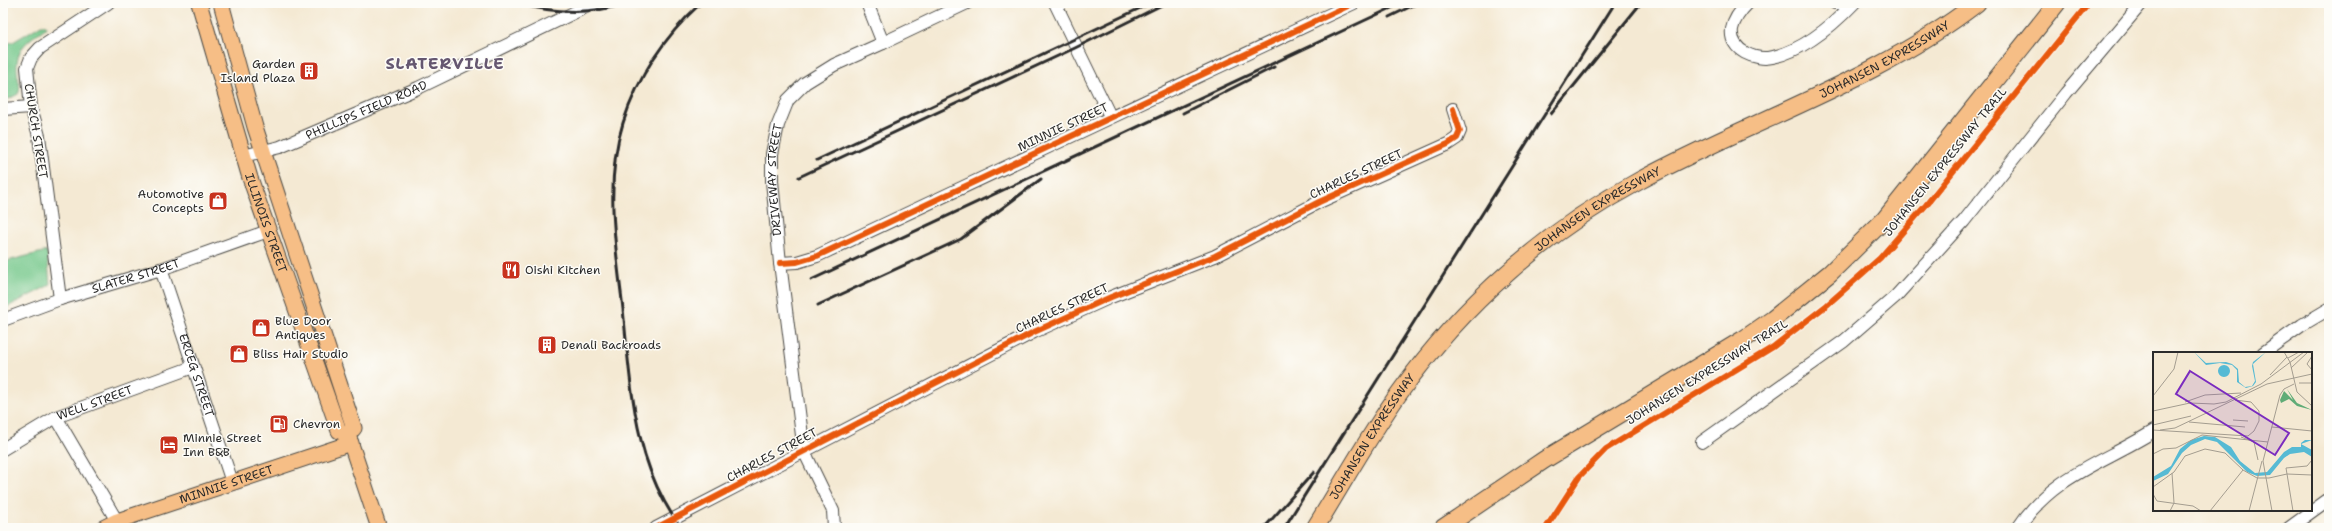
<svg xmlns="http://www.w3.org/2000/svg" width="2332" height="531" viewBox="0 0 2332 531" font-family="'Shantell Sans',sans-serif">
  <style>
    .green { fill: #75c88b; stroke: #507a5b }
    .lines { fill: none; stroke-linecap: round; stroke-linejoin: round }
    .minor-casing { stroke: #494844; stroke-width: 14 }
    .major-casing { stroke: #494844; stroke-width: 17 }
    .highway-casing { stroke: #494844; stroke-width: 19 }
    .minor { stroke: #fff; stroke-width: 12 }
    .major { stroke: #f6be86; stroke-width: 15 }
    .highway { stroke: #f6be86; stroke-width: 17 }
    .rail { stroke: #2b2b2b; stroke-width: 3 }
    .cycleway-casing { stroke: #fdfcf7; stroke-width: 8 }
    .cycleway { stroke: #e8590c; stroke-width: 6 }
    .labels { text-anchor: middle; stroke-width: 3; stroke-linejoin: round; paint-order: stroke }
    .street-label { font-size: 12px; fill: #2b2b2b; stroke: #fdfcf7 }
    .poi-label { font-size: 12px; fill: #2b2b2b; stroke: #fdfcf7; text-anchor: start }
    .district-label { font-size: 16px; font-weight: bold; letter-spacing: 1px; fill: #655770; stroke: #fdfcf7 }
    .inset-road { fill: none; stroke: #a49d90; stroke-width: 1 }
    .view { fill: #7b2cbf; fill-opacity: 0.15; stroke: #7b2cbf; stroke-width: 2 }
    .inset-edge { fill: none; stroke: #2b2b2b; stroke-width: 2 }
  </style>
  <rect width="100%" height="100%" fill="#fdfcf7"/>
  <filter id="ink" filterUnits="userSpaceOnUse"><feTurbulence type="fractalNoise" baseFrequency=".025" numOctaves="2"/><feDisplacementMap in="SourceGraphic" scale="8" xChannelSelector="R" yChannelSelector="G"/><feConvolveMatrix kernelMatrix="1 2 1 2 8 2 1 2 1" color-interpolation-filters="sRGB"/></filter>
  <filter id="wash" filterUnits="userSpaceOnUse"><feTurbulence type="fractalNoise" baseFrequency=".012" numOctaves="4" result="noise"/><feDisplacementMap in="SourceGraphic" scale="16" xChannelSelector="R" yChannelSelector="G"/><feGaussianBlur stdDeviation="0.9" result="paint"/><feColorMatrix in="noise" values="0 0 0 0 0 0 0 0 0 0 0 0 0 0 0 0 0 1.4 0 .05"/><feComposite in="paint" operator="in"/></filter>
  <g filter="url(#wash)">
    <rect width="100%" height="100%" fill="#f4e9d3"/>
    <g class="green">
      <path d="M41,25H46L47,27C26,42 13,49 18,78C19,84 21,88 18,94L9,99H3V44L13,42Z"/>
      <polygon points="47,251 50,285 3,309 3,262"/>
    </g>
  </g>
  <g filter="url(#ink)">
    <g class="lines">
      <g class="minor-casing">
        <g id="minor">
          <polyline points="1055,3 1110,116"/>
          <path d="M1748,3C1741,10 1734,19 1732,29C1729,51 1756,61 1773,57C1804,50 1833,25 1854,3"/>
          <polyline points="1835,3 1849,3"/>
          <polyline points="883,43 967,3"/>
          <polyline points="3,109 31,107"/>
          <path id="s1" d="M243,156L280,147L418,88L594,3"/>
          <polyline points="780,263 797,262 817,256 1354,3"/>
          <path id="s2" d="M161,269L232,482"/>
          <polyline points="60,299 39,136 31,107 27,68 31,58 40,48 108,3"/>
          <path id="s3" d="M3,320L60,299L161,269L268,231"/>
          <polyline points="2263,353 2302,325 2329,309"/>
          <polyline points="56,417 121,528"/>
          <polyline points="1702,442 1844,341 1896,296 1964,221 2066,93 2142,3"/>
          <path id="s4" d="M3,449L56,417L193,367"/>
          <polyline points="656,528 1034,332 1111,297 1215,256 1319,202 1448,144 1457,138 1460,131 1453,109"/>
          <path id="s5" d="M834,528L833,511L804,451L780,263L772,181V154L778,125L788,100L805,83L834,65L883,43L867,3"/>
          <path d="M2018,528C2053,475 2103,463 2154,431"/>
          <polyline points="2289,528 2329,499"/>
        </g>
      </g>
      <g class="major-casing">
        <g id="major">
          <path id="s6" d="M199,3L250,178L339,431L348,435"/>
          <polyline points="221,3 255,127 354,428 348,435"/>
          <polyline points="348,435 379,528"/>
          <path id="s7" d="M103,528L117,521L351,443"/>
        </g>
      </g>
      <g class="highway-casing">
        <g id="highway">
          <path id="s8" d="M1315,528C1343,483 1369,435 1400,392C1462,305 1546,231 1639,181C1751,120 1875,82 1977,3"/>
          <polyline points="1443,528 1544,460 1744,339 1773,319 1830,273 1885,219 2057,3"/>
        </g>
      </g>
      <use href="#minor" class="minor"/>
      <use href="#major" class="major"/>
      <use href="#highway" class="highway"/>
      <g class="rail">
        <path d="M516,3C552,13 591,15 627,3"/>
        <polyline points="1389,17 1418,3"/>
        <polyline points="1183,113 1274,67"/>
        <polyline points="1551,114 1641,3"/>
        <polyline points="817,160 1151,3"/>
        <polyline points="799,177 1075,48 1166,3"/>
        <polyline points="811,280 1402,3"/>
        <polyline points="818,305 961,239 1041,179"/>
        <path d="M681,528C665,506 653,481 645,455C631,408 628,357 623,309C616,248 604,183 623,123C638,76 665,36 701,3"/>
        <polyline points="1264,528 1314,472"/>
        <polyline points="1284,528 1615,3"/>
      </g>
      <g class="cycleway-casing">
        <g id="cycleway">
          <polyline points="780,263 797,262 817,256 1354,3"/>
          <polyline points="656,528 1034,332 1111,297 1215,256 1319,202 1448,144 1457,138 1460,131 1453,109"/>
          <polyline points="1546,528 1579,477 1606,449 1773,347 1827,305 1880,258 1926,205 2089,3"/>
        </g>
      </g>
      <use href="#cycleway" class="cycleway"/>
    </g>
  </g>
  <defs>
    <g id="building-square" transform="scale(1)"><rect x="-9" y="-9" width="18" height="18" rx="4" fill="#c8321e" stroke="#fdfcf7"/><path d="M-4-6H4V6H1V3H-1V6H-4ZM-2.5-4.3h1.7v1.8h-1.7ZM.8-4.3h1.7v1.8H.8ZM-2.5-1h1.7V.8h-1.7ZM.8-1h1.7V.8H.8Z" fill="#fff"/></g>
    <g id="shop-square" transform="scale(1)"><rect x="-9" y="-9" width="18" height="18" rx="4" fill="#c8321e" stroke="#fdfcf7"/><path d="M-5-2.5h2.3a2.7 3.5 0 0 1 5.4 0H5L5.5 6h-11ZM-1.5-2.5h3a1.5 2.3 0 0 0-3 0Z" fill="#fff"/></g>
    <g id="restaurant-square" transform="scale(1)"><rect x="-9" y="-9" width="18" height="18" rx="4" fill="#c8321e" stroke="#fdfcf7"/><path d="M-5-6h1v4h1v-4h1v4h1v-4h1v5L-1.5 .5V6h-2V.5L-5-1ZM5-6V6H3V1.5H1.5Q1.5-4 5-6Z" fill="#fff"/></g>
    <g id="fuel-square" transform="scale(1)"><rect x="-9" y="-9" width="18" height="18" rx="4" fill="#c8321e" stroke="#fdfcf7"/><path d="M-5.5-6h7V0h2V4h1.3V-2.5L3-4.5l.8-.8L6-3V5H2.5V1h-1V6h-7ZM-4.2-4.7v3.2H.2V-4.7Z" fill="#fff"/></g>
    <g id="hotel-square" transform="scale(1)"><rect x="-9" y="-9" width="18" height="18" rx="4" fill="#c8321e" stroke="#fdfcf7"/><path d="M-6-4.5h1.5V1H6V5H4.5V3h-9V5H-6ZM-4 0a1.8 1.8 0 1 1 3.6 0ZM.5 0V-2.5h3Q6-2.5 6 0Z" fill="#fff"/></g>
  </defs>
  <g fill-rule="evenodd">
    <use href="#building-square" x="309" y="71"/>
    <use href="#shop-square" x="218" y="201"/>
    <use href="#restaurant-square" x="511" y="270"/>
    <use href="#shop-square" x="261" y="328"/>
    <use href="#building-square" x="547" y="345"/>
    <use href="#shop-square" x="239" y="354"/>
    <use href="#fuel-square" x="279" y="424"/>
    <use href="#hotel-square" x="169" y="445"/>
  </g>
  <g class="labels">
    <g class="street-label">
      <text dy="4" stroke="none"><textPath href="#s8" startOffset="756">JOHANSEN EXPRESSWAY</textPath></text>
      <text dy="4" stroke="none"><textPath href="#s1" startOffset="132">PHILLIPS FIELD ROAD</textPath></text>
      <text transform="translate(1063 127) rotate(-25)" y="4">MINNIE STREET</text>
      <text transform="translate(36 131) rotate(81)" y="4">CHURCH STREET</text>
      <text transform="translate(1945 162) rotate(-51)" y="4">JOHANSEN EXPRESSWAY TRAIL</text>
      <text transform="translate(1356 174) rotate(-25)" y="4">CHARLES STREET</text>
      <text dy="4" stroke="none"><textPath href="#s5" startOffset="357">DRIVEWAY STREET</textPath></text>
      <text dy="4" stroke="none"><textPath href="#s8" startOffset="432">JOHANSEN EXPRESSWAY</textPath></text>
      <text dy="4" stroke="none"><textPath href="#s6" startOffset="230">ILLINOIS STREET</textPath></text>
      <text dy="4" stroke="none"><textPath href="#s3" startOffset="140">SLATER STREET</textPath></text>
      <text transform="translate(1062 308) rotate(-25)" y="4">CHARLES STREET</text>
      <text transform="translate(1707 372) rotate(-32)" y="4">JOHANSEN EXPRESSWAY TRAIL</text>
      <text dy="4" stroke="none"><textPath href="#s2" startOffset="112">ERCEG STREET</textPath></text>
      <text dy="4" stroke="none"><textPath href="#s4" startOffset="103">WELL STREET</textPath></text>
      <text dy="4" stroke="none"><textPath href="#s8" startOffset="108">JOHANSEN EXPRESSWAY</textPath></text>
      <text transform="translate(772 455) rotate(-28)" y="4">CHARLES STREET</text>
      <text dy="4" stroke="none"><textPath href="#s7" startOffset="131">MINNIE STREET</textPath></text>
    </g>
    <g class="poi-label">
      <text x="295" y="68" text-anchor="end">Garden<tspan x="295" dy="14">Island Plaza</tspan></text>
      <text x="204" y="198" text-anchor="end">Automotive<tspan x="204" dy="14">Concepts</tspan></text>
      <text x="525" y="274">Oishi Kitchen</text>
      <text x="275" y="325">Blue Door<tspan x="275" dy="14">Antiques</tspan></text>
      <text x="561" y="349">Denali Backroads</text>
      <text x="253" y="358">Bliss Hair Studio</text>
      <text x="293" y="428">Chevron</text>
      <text x="183" y="442">Minnie Street<tspan x="183" dy="14">Inn B&amp;B</tspan></text>
    </g>
    <g class="district-label">
      <text x="445" y="69">SLATERVILLE</text>
    </g>
  </g>
  <g transform="translate(2153 352)">
    <rect width="159" height="159" fill="#f4e9d3"/>
    <path d="M134,37L144,51L159,58L144,54L136,47L128,51L127,48L131,39L140,48Z" fill="#60ac77"/>
    <path d="M41,0L53,11L73,10L79,12L85,17L86,30L92,35L99,34L102,29L99,14L100,10L113,0L100,12L103,30L100,34L93,36L84,30V18L79,13L67,11L53,13ZM65 19a6 6 0 1 1 12 0a6 6 0 1 1-12 0ZM51,84L62,85L78,95L87,109L102,121L114,120L131,100L139,95H148V91L152,88H159L148,92L159,98V105L151,100L137,102L131,106L117,123L104,124L94,120L64,90L52,87L38,93L29,101L15,122L0,129V125L18,114L27,97L38,88Z" fill="#56bad4"/>
    <path class="inset-road" d="M131,0L137,10L144,40L159,54M159,4L154,12L159,18M135,6L146,0M138,16L155,0M117,23L134,5M146,31H159M0,44L21,17L25,0M32,50L52,43L88,41M0,59L37,51L61,52L73,50L108,32L151,0M80,68L95,69M36,70L92,75M0,73L38,64M119,75L159,79M0,78L95,84L101,79L106,69V59L98,50L82,48M7,78L22,76L114,32L159,22M88,85L101,90L105,108M0,102L10,97L23,96L49,83L115,90M0,135L21,120L32,104L52,97L72,101L90,118M0,142L4,149L40,154L48,159M17,159L21,151L19,121M57,159L90,118L104,126H116L134,122L133,116L154,114L159,108M96,159L109,109M119,159L110,109L127,43L131,37L141,32M140,159L134,122L159,123"/>
    <path class="view" d="M37,19L136,81L122,103L23,42Z"/>
    <rect width="159" height="159" class="inset-edge"/>
  </g>
  <rect width="2332" height="531" fill="none" stroke="#fdfcf7" stroke-width="16"/>
</svg>
